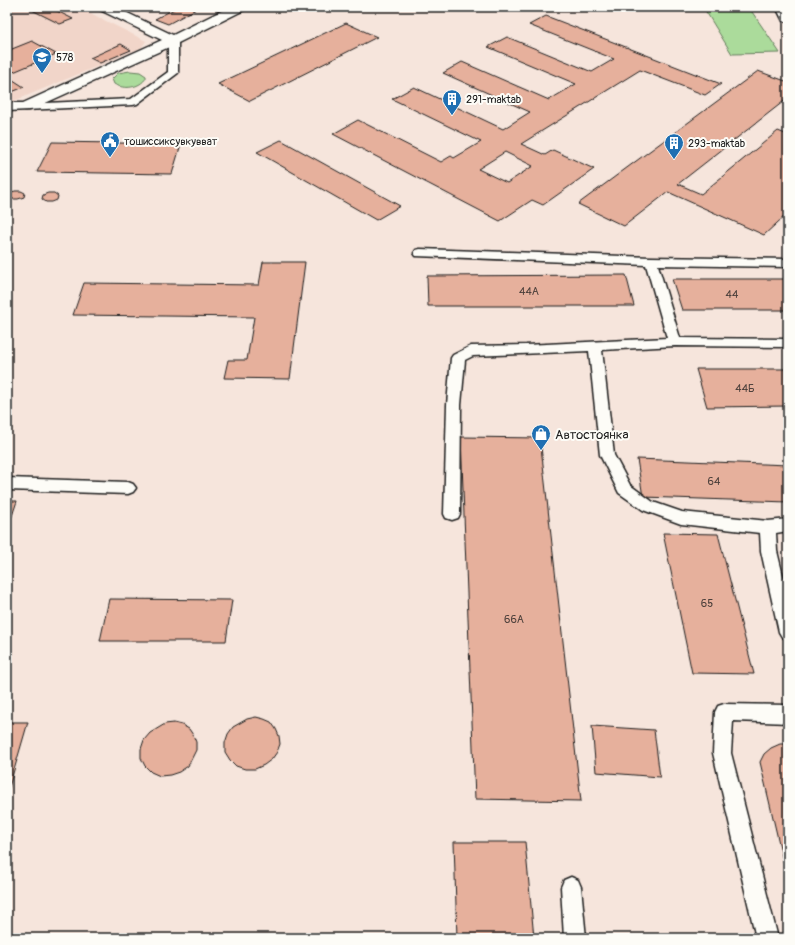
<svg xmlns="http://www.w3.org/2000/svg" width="795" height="945" viewBox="0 0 795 945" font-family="Pangolin,sans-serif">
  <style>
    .built { fill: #f1d5c9 }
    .green { fill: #abdb9b; stroke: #647c5c }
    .building { fill: #e6b09c; stroke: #1c1c1c; fill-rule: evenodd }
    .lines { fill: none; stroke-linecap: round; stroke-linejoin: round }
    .service-casing { stroke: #1c1c1c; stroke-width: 3 }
    .minor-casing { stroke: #1c1c1c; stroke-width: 3 }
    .service { fill: #fdfcf7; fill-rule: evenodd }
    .minor { fill: #fdfcf7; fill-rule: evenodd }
    .labels { text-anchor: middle; stroke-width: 4; stroke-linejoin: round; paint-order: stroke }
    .far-poi-label { font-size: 11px; fill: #1c1c1c; stroke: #fdfcf7; text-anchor: start }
    .number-label { font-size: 11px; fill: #4e413c }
    .poi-label { font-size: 13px; fill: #1c1c1c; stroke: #fdfcf7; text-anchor: start }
  </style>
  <rect width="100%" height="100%" fill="#f6e5dc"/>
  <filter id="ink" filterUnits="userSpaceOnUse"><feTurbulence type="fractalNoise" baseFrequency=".025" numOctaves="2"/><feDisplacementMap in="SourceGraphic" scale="8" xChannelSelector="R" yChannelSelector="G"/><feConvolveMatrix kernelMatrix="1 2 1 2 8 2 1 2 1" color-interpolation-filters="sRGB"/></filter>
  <g filter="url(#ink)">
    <polygon class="built" points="7,7 78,7 146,41 141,48 14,101 7,101"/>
    <g class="green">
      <polygon points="750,9 780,53 732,54 705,10"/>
      <path d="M130,71L140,72L146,76V78C140,88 124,90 114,84L112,79L118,73Z"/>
    </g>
    <g class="building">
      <polygon points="26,7 49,7 73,19 60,24"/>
      <polygon points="178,7 191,7 196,9 168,24 155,19"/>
      <path d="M546,16L721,84L705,95L640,70L521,144L545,155L553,150L594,169L543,205L532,200L500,221L333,134L358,120L441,162L451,156L454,158L481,142L392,99L414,87L503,129L530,112L443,73L462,62L549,100L576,84L488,47L507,37L592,72L614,59L529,25ZM505,152L533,166L507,183L478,169Z"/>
      <polygon points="346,23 377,37 250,101 218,84"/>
      <polygon points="32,41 56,54 11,73 7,71 7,51"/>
      <polygon points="121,44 131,50 100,63 90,58"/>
      <polygon points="758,71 788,82 788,98 678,184 701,194 778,131 788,135 788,213 764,235 668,192 624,226 578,204"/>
      <polygon points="7,76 24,87 7,94"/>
      <polygon points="281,140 400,206 376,220 257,152"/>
      <polygon points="52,142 181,144 172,174 37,172"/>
      <polygon points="15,191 21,191 25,193 24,197 18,199 12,199 9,197 10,193"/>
      <polygon points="48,193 54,193 58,196 57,200 52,202 46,202 42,199 43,195"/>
      <polygon points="263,262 305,262 290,379 224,378 228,360 247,360 254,317 73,315 84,283 259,285"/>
      <polygon points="626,275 634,306 428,306 427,276"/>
      <polygon points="672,279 788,279 788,310 682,310"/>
      <polygon points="696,369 788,369 788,406 707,407"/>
      <polygon points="461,437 540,438 581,801 475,799"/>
      <polygon points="637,459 788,465 788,502 643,497"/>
      <polygon points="7,501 17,501 7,531"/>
      <polygon points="663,533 718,534 754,674 692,673"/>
      <polygon points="109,599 232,600 226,641 100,641"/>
      <polygon points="256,717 264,719 271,722 276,729 279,736 280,744 277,752 272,759 264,765 255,769 245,769 236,766 230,760 225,752 225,743 228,734 233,727 247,719"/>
      <polygon points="7,722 28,722 7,794"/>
      <polygon points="174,723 182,725 189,729 193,735 196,742 196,750 188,766 179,772 170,775 160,776 151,772 145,766 141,758 141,749 144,740 150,733 165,724"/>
      <polygon points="592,726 654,730 660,777 596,772"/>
      <polygon points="780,744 788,744 788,882 760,762 764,754 771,748"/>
      <polygon points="454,842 525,842 534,938 457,938"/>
    </g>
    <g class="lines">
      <g class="service-casing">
        <g id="service">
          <polygon points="173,37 178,40 178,73 137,104 133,105 25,110 20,107 25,104 131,99 168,72 168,40"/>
          <polygon points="420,249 651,257 788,259 788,267 658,265 680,338 788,339 788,347 675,346 602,350 614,455 630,485 653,502 682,512 768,521 788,519 788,531 776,533 777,551 788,596 788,640 782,637 779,632 761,551 760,533 681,524 643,510 619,493 600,455 589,351 473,356 465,360 461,405 460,514 458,518 452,520 446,518 444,514 447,405 451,358 453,355 471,346 526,345 667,338 646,265 416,256 414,253 416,250"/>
          <polygon points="7,478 128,482 133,484 136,488 133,492 128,494 7,490"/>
          <polygon points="724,704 788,705 788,723 733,721 731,753 778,938 756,938 713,753 715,712 718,706"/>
          <polygon points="571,877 578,880 581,887 586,938 564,938 561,887 564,880"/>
        </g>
      </g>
      <g class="minor-casing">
        <g id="minor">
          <polygon points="99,7 115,7 173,35 229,7 245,7 244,10 178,43 30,110 7,111 7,103 23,103 162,40 100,10"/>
          <polygon points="776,7 788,7 788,22 783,21"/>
        </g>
      </g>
      <use href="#service" class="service"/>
      <use href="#minor" class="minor"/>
    </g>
  </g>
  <defs>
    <g id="school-pin" transform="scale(1)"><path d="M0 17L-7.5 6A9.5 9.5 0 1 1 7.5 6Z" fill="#1f6fb2" stroke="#fdfcf7"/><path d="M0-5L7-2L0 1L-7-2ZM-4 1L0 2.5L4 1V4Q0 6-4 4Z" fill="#fff"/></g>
    <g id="building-pin" transform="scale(1)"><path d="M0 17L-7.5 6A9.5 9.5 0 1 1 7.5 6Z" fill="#1f6fb2" stroke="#fdfcf7"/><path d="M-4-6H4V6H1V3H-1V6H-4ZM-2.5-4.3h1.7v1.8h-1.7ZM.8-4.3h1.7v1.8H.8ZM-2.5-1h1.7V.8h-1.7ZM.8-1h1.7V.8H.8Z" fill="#fff"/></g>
    <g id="civic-pin" transform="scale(1)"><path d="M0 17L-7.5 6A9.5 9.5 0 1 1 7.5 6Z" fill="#1f6fb2" stroke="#fdfcf7"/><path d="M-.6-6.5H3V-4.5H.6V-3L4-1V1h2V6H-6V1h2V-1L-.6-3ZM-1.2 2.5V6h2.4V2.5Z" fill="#fff"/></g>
    <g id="shop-pin" transform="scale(1)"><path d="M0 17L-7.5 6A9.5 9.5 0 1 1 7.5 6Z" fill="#1f6fb2" stroke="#fdfcf7"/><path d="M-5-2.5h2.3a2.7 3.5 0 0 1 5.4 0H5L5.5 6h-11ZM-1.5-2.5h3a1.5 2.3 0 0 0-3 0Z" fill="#fff"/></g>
  </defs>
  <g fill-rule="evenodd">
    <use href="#school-pin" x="42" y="57"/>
    <use href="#building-pin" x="452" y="99"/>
    <use href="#civic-pin" x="110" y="141"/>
    <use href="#building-pin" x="674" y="143"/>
    <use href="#shop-pin" x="541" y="434"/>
  </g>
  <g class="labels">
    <g class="far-poi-label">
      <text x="56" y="61">578</text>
      <text x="466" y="103">291-maktab</text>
      <text x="124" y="145">тошиссиксувкувват</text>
      <text x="688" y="147">293-maktab</text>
    </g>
    <g class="number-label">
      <text x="529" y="295">44А</text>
      <text x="732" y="298">44</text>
      <text x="745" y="392">44Б</text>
      <text x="714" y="485">64</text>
      <text x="707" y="607">65</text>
      <text x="514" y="623">66А</text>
    </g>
    <g class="poi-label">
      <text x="555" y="439">Автостоянка</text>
    </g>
  </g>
  <rect width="795" height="945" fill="none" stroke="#fdfcf7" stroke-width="24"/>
  <rect x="12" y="12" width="771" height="921" fill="none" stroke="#1c1c1c" stroke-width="1.5" filter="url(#ink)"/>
</svg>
